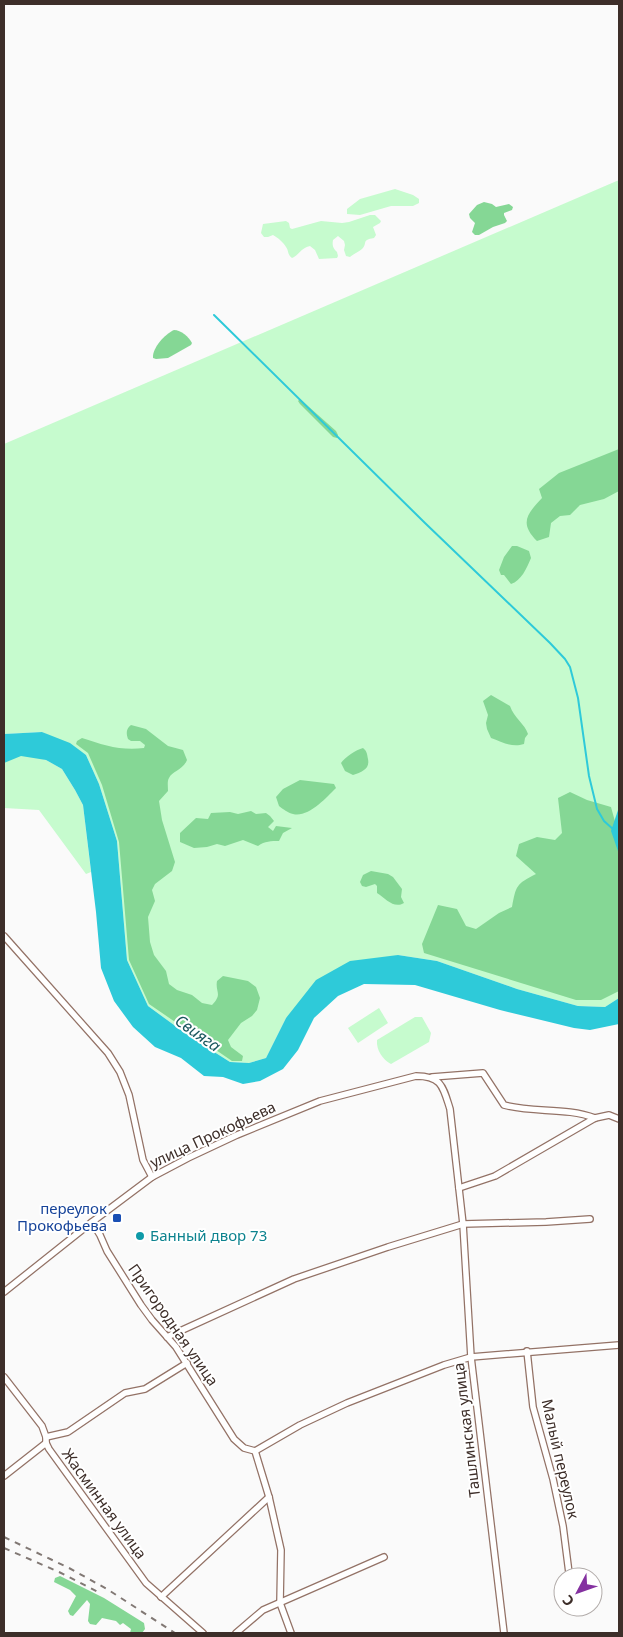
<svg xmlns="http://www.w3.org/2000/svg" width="623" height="1637" font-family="'Noto Sans',sans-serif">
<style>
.green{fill:#c6fbce}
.forest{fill:#85d795}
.water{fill:#2ecad9}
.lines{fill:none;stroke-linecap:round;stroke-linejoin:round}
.stream{stroke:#2ecad9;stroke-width:2}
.street-casing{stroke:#937266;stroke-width:8}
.street{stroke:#fff;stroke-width:5.5}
.rail{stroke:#817874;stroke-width:2;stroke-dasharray:6 6;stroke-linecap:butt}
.transit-dot{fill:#1a4fb4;stroke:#fff;stroke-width:2}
.culture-dot{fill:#0f9aa8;stroke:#fff;stroke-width:2}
.labels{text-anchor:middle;stroke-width:4;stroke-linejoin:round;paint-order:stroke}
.street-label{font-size:15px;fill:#3d2e29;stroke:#fff}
.transit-label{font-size:15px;fill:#164399;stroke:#fff;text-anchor:end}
.culture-label{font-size:15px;fill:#0d838f;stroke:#fff;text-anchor:start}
.water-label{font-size:16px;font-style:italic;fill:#1b575e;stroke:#fff}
</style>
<rect width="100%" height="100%" fill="#fafafa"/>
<g class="green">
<path d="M619 180V807L612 831 619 854V998L605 1007 578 1006 517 989 437 961 398 955 286 1018 266 1058 249 1063 230 1062 189 1036 148 1006 127 960 117 841 99 784 86 755 42 732 4 734V444Z"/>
<path d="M395 189 413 195 419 199V203L413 206H391L360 215 347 214V209L360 199Z"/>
<path d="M370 215H375L381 221 380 223 373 227 376 235 374 238C361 240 368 243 362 249 359 252 353 254 350 257L346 256 344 250 345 245 344 241 338 236 333 240C332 246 333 248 337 252L338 256 337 258 319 259 315 250 310 246C301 248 299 255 292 258 287 254 289 251 286 247 284 243 277 237 273 235L268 237H264L261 233 263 224 286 221 289 223 290 228 292 229 321 221 342 223 349 222Z"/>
<path d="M25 753 46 760 62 769 75 790 83 805 91 872 86 874 39 810 4 808V757Z"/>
<path d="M379 1008 388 1023 358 1043 348 1028Z"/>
<path d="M415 1017H422L431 1033 429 1042 391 1064C383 1060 376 1050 377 1040Z"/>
</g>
<g class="forest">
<path d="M484 202 492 204 496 207 509 204 513 207 512 210 504 213V215L507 221 505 223 493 227 479 235H475L472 232 475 223 470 218 469 214 477 205Z"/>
<path d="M174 330C181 330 189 337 192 343L191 345 168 358 156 359 153 358C152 348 165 334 174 330Z"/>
<path d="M300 399 336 431 338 435 337 438 333 437 300 404 298 401Z"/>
<path d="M619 449V491L604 499 580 505 570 515 560 516 551 523 549 537 537 541C519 523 527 514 542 498L539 489 559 473Z"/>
<path d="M512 546H517L529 551 531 558C527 568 521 581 511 584L504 575H501L499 570 504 557Z"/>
<path d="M491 695 510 706C514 718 525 724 528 734L525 738 524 744C512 748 502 742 491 738L487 729 486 723 488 715 483 701Z"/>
<path d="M131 725 146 729 168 746 183 750 187 760C183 770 172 771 169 778 167 781 168 787 168 791L159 801 162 820 175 862 172 871 155 884 152 890 155 901 148 917 150 942 154 955 166 971 169 984 177 990 192 995 202 1003 212 1005C223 994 215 992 217 981L223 976 248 981 256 987 260 998 257 1010 252 1016 241 1023 228 1040 231 1047 243 1056 242 1061H232L149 1004 129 960 119 842 102 785 88 753 76 744 77 741 82 738C103 745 121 751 144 748L145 745 140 741H131L128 739C126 733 126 729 131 725Z"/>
<path d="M363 748C367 751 367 754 368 759 370 769 362 772 353 775L345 771 341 763C345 757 356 750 363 748Z"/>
<path d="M300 780 334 784 336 788C326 798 308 818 293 814 288 813 283 809 279 806L276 797 283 789Z"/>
<path d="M570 792 587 800 611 807 619 836V991L601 1000H576L424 953 422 944 438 905 457 909 466 926 476 929 499 913 512 907C516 886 516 884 536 874L516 856 519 844 537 837 555 840 562 833 558 798Z"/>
<path d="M251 811 256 814 266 813 270 816 274 821 268 827 273 831 276 826 292 828 283 833 279 841C271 841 265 841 258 846L243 840 225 846 217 844 207 847 194 848 180 842V833L196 818 208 819 211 813 230 812 238 814Z"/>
<path d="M371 871 388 874 393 877 402 889 401 897 404 903C394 909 386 899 377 893V886L375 884 366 887 362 886 360 882 363 875Z"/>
<path d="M60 1576 104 1598 144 1623 145 1629 142 1633H130L131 1629 123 1623 120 1625 116 1621 102 1618 96 1625 90 1624 88 1621 90 1604 87 1600 73 1616 70 1615 68 1611 76 1596 70 1590 54 1582 55 1578Z"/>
</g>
<g class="water">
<path d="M42 732 70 743 86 755 99 784 117 841 127 960 148 1006 189 1036 230 1062 249 1063 266 1058 286 1018 316 980 350 961 398 955 437 961 517 989 578 1006 605 1007 619 998V1024L590 1030 574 1028 500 1010 415 985 364 984 338 996 314 1018 298 1050 283 1069 260 1081 243 1084 223 1077 204 1076 181 1058 155 1047 133 1027 114 1001 101 968 96 912 83 805 75 790 62 769 46 760 21 756 4 763V734Z"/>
<path d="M619 807V854L611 831Z"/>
</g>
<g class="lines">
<path class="stream" d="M214 315 425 523 550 643 565 659 570 667 578 698 589 776 597 809 604 821 614 830"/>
<defs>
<g id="street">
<path d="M4 936 108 1053 120 1072 129 1095 143 1160 152 1177"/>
<path d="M432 1077 483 1073 504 1105C533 1113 566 1107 595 1118"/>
<path d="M459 1188 495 1176 595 1118 609 1115 619 1119"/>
<path d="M92 1222 100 1235 107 1251 141 1305 152 1320 176 1347 234 1439 244 1448 255 1451 269 1497 281 1550 280 1603 291 1633"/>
<path d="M4 1292 92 1222 152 1177 188 1158 237 1135 320 1101 416 1076C442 1076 443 1087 450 1109L463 1224 471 1357 504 1633"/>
<path d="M167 1337 294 1279 388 1247 463 1224 546 1222 590 1219"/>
<path d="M527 1351 533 1407 553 1479 563 1526 569 1573"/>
<path d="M4 1377 42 1426 46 1437V1443L49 1449 146 1583 203 1633"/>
<path d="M46 1437 68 1432 125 1393 145 1389 187 1363"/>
<path d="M255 1451 300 1425 347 1403 444 1365 471 1357 619 1345"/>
<path d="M4 1476 46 1443"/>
<path d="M161 1597 269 1497"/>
<path d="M236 1633 263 1610 384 1557"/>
</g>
</defs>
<use href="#street" class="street-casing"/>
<use href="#street" class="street"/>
<g class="rail">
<path d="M4 1537 69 1568 107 1589 175 1633"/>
<path d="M4 1548 59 1572 98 1592"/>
</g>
</g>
<rect class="transit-dot" x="112" y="1213" width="10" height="10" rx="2.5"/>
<circle class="culture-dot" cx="140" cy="1236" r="5"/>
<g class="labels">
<g class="street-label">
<text transform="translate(213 1135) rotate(-25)" y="5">улица Прокофьева</text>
<text transform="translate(173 1325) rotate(55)" y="5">Пригородная улица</text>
<text transform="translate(467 1430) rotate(-97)" y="5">Ташлинская улица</text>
<text transform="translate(560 1459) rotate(77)" y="5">Малый переулок</text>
<text transform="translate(104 1504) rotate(54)" y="5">Жасминная улица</text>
</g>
<g class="transit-label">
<text x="107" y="1214">переулок<tspan x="107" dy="17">Прокофьева</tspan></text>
</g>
<g class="culture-label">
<text x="150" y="1241">Банный двор 73</text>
</g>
<g class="water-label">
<text transform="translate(198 1033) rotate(35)" y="6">Свияга</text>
</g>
</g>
<rect width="623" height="1637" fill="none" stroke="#3d2e29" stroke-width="10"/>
<g transform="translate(578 1592) rotate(229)"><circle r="24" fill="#ffffff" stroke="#b1aba9"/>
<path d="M0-4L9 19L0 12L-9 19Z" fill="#8431a0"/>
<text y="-8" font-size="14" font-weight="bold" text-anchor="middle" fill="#3d2e29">С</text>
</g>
</svg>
